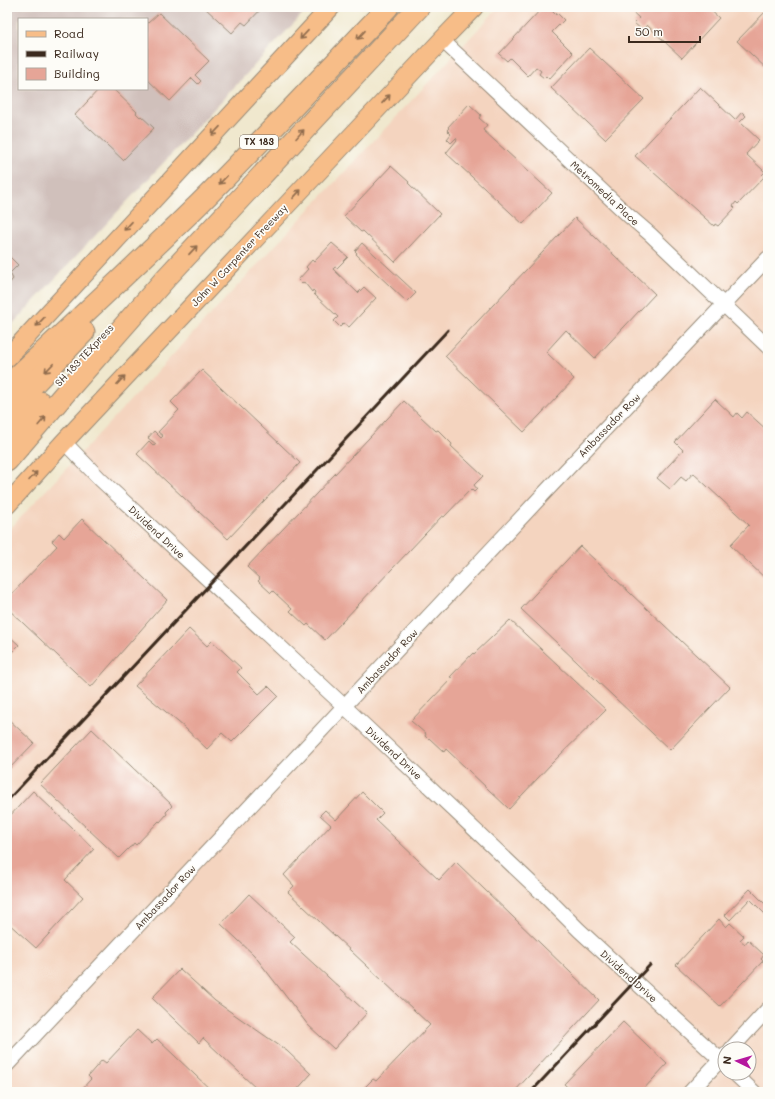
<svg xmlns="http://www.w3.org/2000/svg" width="775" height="1099" font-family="Mali,sans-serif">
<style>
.built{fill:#f4d4bf;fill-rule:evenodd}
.industrial{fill:#d0c0bb;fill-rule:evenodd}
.building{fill:#e6a597}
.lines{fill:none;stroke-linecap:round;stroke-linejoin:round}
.minor-casing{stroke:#968976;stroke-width:16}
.major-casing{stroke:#968976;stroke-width:20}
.highway-casing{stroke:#968976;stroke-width:23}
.minor{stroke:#fff;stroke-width:14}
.major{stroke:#f7bd88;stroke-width:18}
.highway{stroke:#f7bd88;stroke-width:21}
.rail{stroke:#3b2a1e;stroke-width:3}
.oneway{stroke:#906c4e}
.labels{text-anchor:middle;stroke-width:3.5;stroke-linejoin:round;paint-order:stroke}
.shield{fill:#fdfcf7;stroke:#75695f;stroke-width:1}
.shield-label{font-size:9px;font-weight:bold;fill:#3b2a1e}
.street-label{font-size:10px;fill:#3b2a1e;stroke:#fdfcf7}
</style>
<rect width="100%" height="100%" fill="#fdfcf7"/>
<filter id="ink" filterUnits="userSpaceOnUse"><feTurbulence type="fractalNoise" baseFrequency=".025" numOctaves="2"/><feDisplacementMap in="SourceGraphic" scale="8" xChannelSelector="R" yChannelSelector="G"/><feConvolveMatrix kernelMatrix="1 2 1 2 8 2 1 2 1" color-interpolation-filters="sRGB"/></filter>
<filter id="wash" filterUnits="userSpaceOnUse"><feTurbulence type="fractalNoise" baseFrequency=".012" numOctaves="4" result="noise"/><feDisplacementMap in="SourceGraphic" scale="16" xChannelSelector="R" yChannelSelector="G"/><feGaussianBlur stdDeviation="0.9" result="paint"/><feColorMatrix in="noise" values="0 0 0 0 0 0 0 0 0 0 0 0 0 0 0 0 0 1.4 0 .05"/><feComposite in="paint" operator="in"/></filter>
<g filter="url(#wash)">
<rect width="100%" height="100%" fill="#f0e8ce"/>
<path class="built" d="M499 7H768V1092H7V532ZM725 1049H749V1073H725Z"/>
<path class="industrial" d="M7 7H309L7 330ZM19 19H147V89H19Z"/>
<g id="blocks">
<g class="building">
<path d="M204 7H263L246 25 242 22 232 33Z"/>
<path d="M543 7H551L554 10 552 11 556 15 557 13 564 20 552 32 573 53 549 79 546 76 544 78 539 74 541 71 536 67 528 76 510 58 507 61 499 54Z"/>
<path d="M627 7H707L719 18 682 58 647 25 642 30 634 23 639 18Z"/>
<path d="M768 9V70L737 41Z"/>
<path d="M159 13 209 61 195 75 201 81 198 84 192 78 170 101 147 79V22L148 23Z"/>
<path d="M589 48 644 99 605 139 551 88Z"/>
<path d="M700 87 735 120 742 112 746 116 740 122 759 140 746 154 765 172 762 175 764 177 738 204 736 202 733 206 735 208 718 226 715 224 714 226 635 156Z"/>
<path d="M99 89H113L137 112 136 113 140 117 141 116 154 128 123 160 75 115Z"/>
<path d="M469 104 481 115 479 118 487 125 483 130 552 193 523 224 446 153 457 140 456 138 451 143 447 139 451 134 447 130 449 128 448 127Z"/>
<path d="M391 166 409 182 408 183 440 214 395 262 363 231 361 232 344 216Z"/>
<path d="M575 218 655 294 595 358 566 330 546 352 574 379 524 432 445 356Z"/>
<path d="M332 243 348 257 337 268 335 267 333 269 358 293 364 287 376 298 349 327 344 323 340 327 334 321 338 317 314 294 315 292 313 290 312 292 304 282 302 284 298 280 308 269 306 267 312 260 314 262Z"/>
<path d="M362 243 416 293 407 302 356 254 357 253 355 251Z"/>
<path d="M7 254 18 265 10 273 13 279 7 286Z"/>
<path d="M202 370 300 463 228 539 137 454 149 441 154 446 156 444 148 438 154 431 161 438 163 436 158 432 179 410 171 402Z"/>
<path d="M715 399 734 417 737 413 742 418 747 412 768 431V581L730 545 749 525 693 473 686 481 681 477 670 489 657 478 683 450 675 442Z"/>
<path d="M404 401 436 431 438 430 452 444 451 446 483 476 474 485 477 489 474 492 471 489 444 517 442 516 325 640 308 624 306 626 290 611 292 609 273 591 271 593 258 581 260 579 247 567Z"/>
<path d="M82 519 167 600 91 687 7 608V599L57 546 52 541 59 533 64 538Z"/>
<path d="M580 546 730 687 670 750 521 609Z"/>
<path d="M510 620 606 710 551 764 509 809 446 749 444 752 429 738 428 739 425 736 426 734 411 721 452 678 450 677 473 653 474 654Z"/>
<path d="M189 629 207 646 212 641 241 668 237 672 259 694 268 686 278 696 232 742 222 733 207 749 184 727 135 686Z"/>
<path d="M7 634 19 645 7 657Z"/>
<path d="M7 718 34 743 7 771Z"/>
<path d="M92 729 171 804V805L172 806 166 812 167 814 160 822 159 821 136 845 134 843 131 847H130L119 858 40 784Z"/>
<path d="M33 791 94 849 65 880 83 897 36 948 7 922V819Z"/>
<path d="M362 792 383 813 376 820 439 880 456 862 599 1000 514 1092H360L373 1079 376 1081 430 1025 288 892 294 886 284 875 331 825 320 815 325 810 336 820Z"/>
<path d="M750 889 768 907V917L750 899 730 920 725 915Z"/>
<path d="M249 894 295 937 290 942 367 1013 334 1049 308 1025 254 955 221 924Z"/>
<path d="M719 919 726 927 730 923 744 936 740 940 745 944 748 940 764 955 761 959 763 961 720 1006 676 965Z"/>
<path d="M180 969 215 1001 287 1051 311 1074 295 1092H260L203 1038 199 1043 152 998Z"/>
<path d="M623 1022 667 1064 641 1092H573L564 1084Z"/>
<path d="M137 1030 152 1044 157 1039 213 1092H79L91 1079 88 1076 102 1060 106 1063Z"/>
</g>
</g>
</g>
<g filter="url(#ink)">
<use href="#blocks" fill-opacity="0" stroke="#968976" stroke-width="1"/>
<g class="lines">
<defs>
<g id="minor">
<path d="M442 40 629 216 651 235 768 347"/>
<path d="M64 442 101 480 344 706 546 897 579 930 725 1064"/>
<path d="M731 1049 768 1009"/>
<path d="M7 1065 551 486 768 258"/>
<path d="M734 1073 754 1092"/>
<path d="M690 1092 725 1055"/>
</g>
<g id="major">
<path d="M7 358 331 7"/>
<path d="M7 505 64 442 442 40 474 7"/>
</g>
<g id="highway">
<path d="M7 386C72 325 138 264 202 201 265 138 326 72 388 7"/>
<path d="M7 412 84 332"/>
<path d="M7 438 40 402"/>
<path d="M7 461 73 384 166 278 419 7"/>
</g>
</defs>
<use href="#minor" class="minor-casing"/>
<use href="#major" class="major-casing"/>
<use href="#highway" class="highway-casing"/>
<use href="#minor" class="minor"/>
<use href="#major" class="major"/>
<use href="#highway" class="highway"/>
<g class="rail">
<path d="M7 801 448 330"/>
<path d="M531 1092 650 965"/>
</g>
</g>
<defs><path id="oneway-shaft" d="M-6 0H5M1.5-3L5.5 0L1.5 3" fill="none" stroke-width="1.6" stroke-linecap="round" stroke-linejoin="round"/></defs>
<g class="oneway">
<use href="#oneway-shaft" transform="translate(304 35) rotate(133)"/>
<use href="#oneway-shaft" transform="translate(361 35) rotate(133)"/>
<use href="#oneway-shaft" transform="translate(386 99) rotate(-47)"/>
<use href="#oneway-shaft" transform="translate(216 131) rotate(133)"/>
<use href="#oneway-shaft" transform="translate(300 134) rotate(-48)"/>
<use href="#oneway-shaft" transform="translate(223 180) rotate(134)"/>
<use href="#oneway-shaft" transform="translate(297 194) rotate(-47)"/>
<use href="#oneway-shaft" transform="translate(128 226) rotate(133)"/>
<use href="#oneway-shaft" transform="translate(193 250) rotate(-47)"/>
<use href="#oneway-shaft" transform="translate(40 322) rotate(133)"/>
<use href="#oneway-shaft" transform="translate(49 368) rotate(134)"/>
<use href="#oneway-shaft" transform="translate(121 380) rotate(-47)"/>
<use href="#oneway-shaft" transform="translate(42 421) rotate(-50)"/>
<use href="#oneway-shaft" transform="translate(33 476) rotate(-48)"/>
</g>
</g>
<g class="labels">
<rect class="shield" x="240" y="135" width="38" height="14" rx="3"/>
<g class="shield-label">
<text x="259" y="145">TX 183</text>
</g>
<g class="street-label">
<text transform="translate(605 193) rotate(43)" y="4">Metromedia Place</text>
<text transform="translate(239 255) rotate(-47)" y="4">John W Carpenter Freeway</text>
<text transform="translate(84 355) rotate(-47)" y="4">SH 183 TEXpress</text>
<text transform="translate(609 425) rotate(-46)" y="4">Ambassador Row</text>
<text transform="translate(157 532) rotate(43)" y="4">Dividend Drive</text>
<text transform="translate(387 661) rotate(-47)" y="4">Ambassador Row</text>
<text transform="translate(394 753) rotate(43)" y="4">Dividend Drive</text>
<text transform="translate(165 897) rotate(-47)" y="4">Ambassador Row</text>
<text transform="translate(629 976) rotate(42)" y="4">Dividend Drive</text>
</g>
</g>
<rect width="775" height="1099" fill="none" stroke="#fdfcf7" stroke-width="24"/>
<rect x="18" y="18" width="130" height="72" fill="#fdfcf7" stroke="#afa8a0"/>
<rect x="26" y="31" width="20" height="6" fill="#f7bd88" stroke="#afa8a0"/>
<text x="54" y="38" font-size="12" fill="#3b2a1e">Road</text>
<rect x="26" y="51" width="20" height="6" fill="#3b2a1e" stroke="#afa8a0"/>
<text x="54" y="58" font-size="12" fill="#3b2a1e">Railway</text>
<rect x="26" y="68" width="20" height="12" fill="#e6a597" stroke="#afa8a0"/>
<text x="54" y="78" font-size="12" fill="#3b2a1e">Building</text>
<g transform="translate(737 1061) rotate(275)"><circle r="19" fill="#fdfcf7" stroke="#afa8a0"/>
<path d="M0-3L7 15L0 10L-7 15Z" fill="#b5179e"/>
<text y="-6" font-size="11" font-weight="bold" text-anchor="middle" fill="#3b2a1e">N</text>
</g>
<path d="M629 36v6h71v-6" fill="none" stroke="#3b2a1e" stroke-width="2"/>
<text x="635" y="36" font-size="12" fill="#3b2a1e" stroke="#fdfcf7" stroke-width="3" paint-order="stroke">50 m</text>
</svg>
